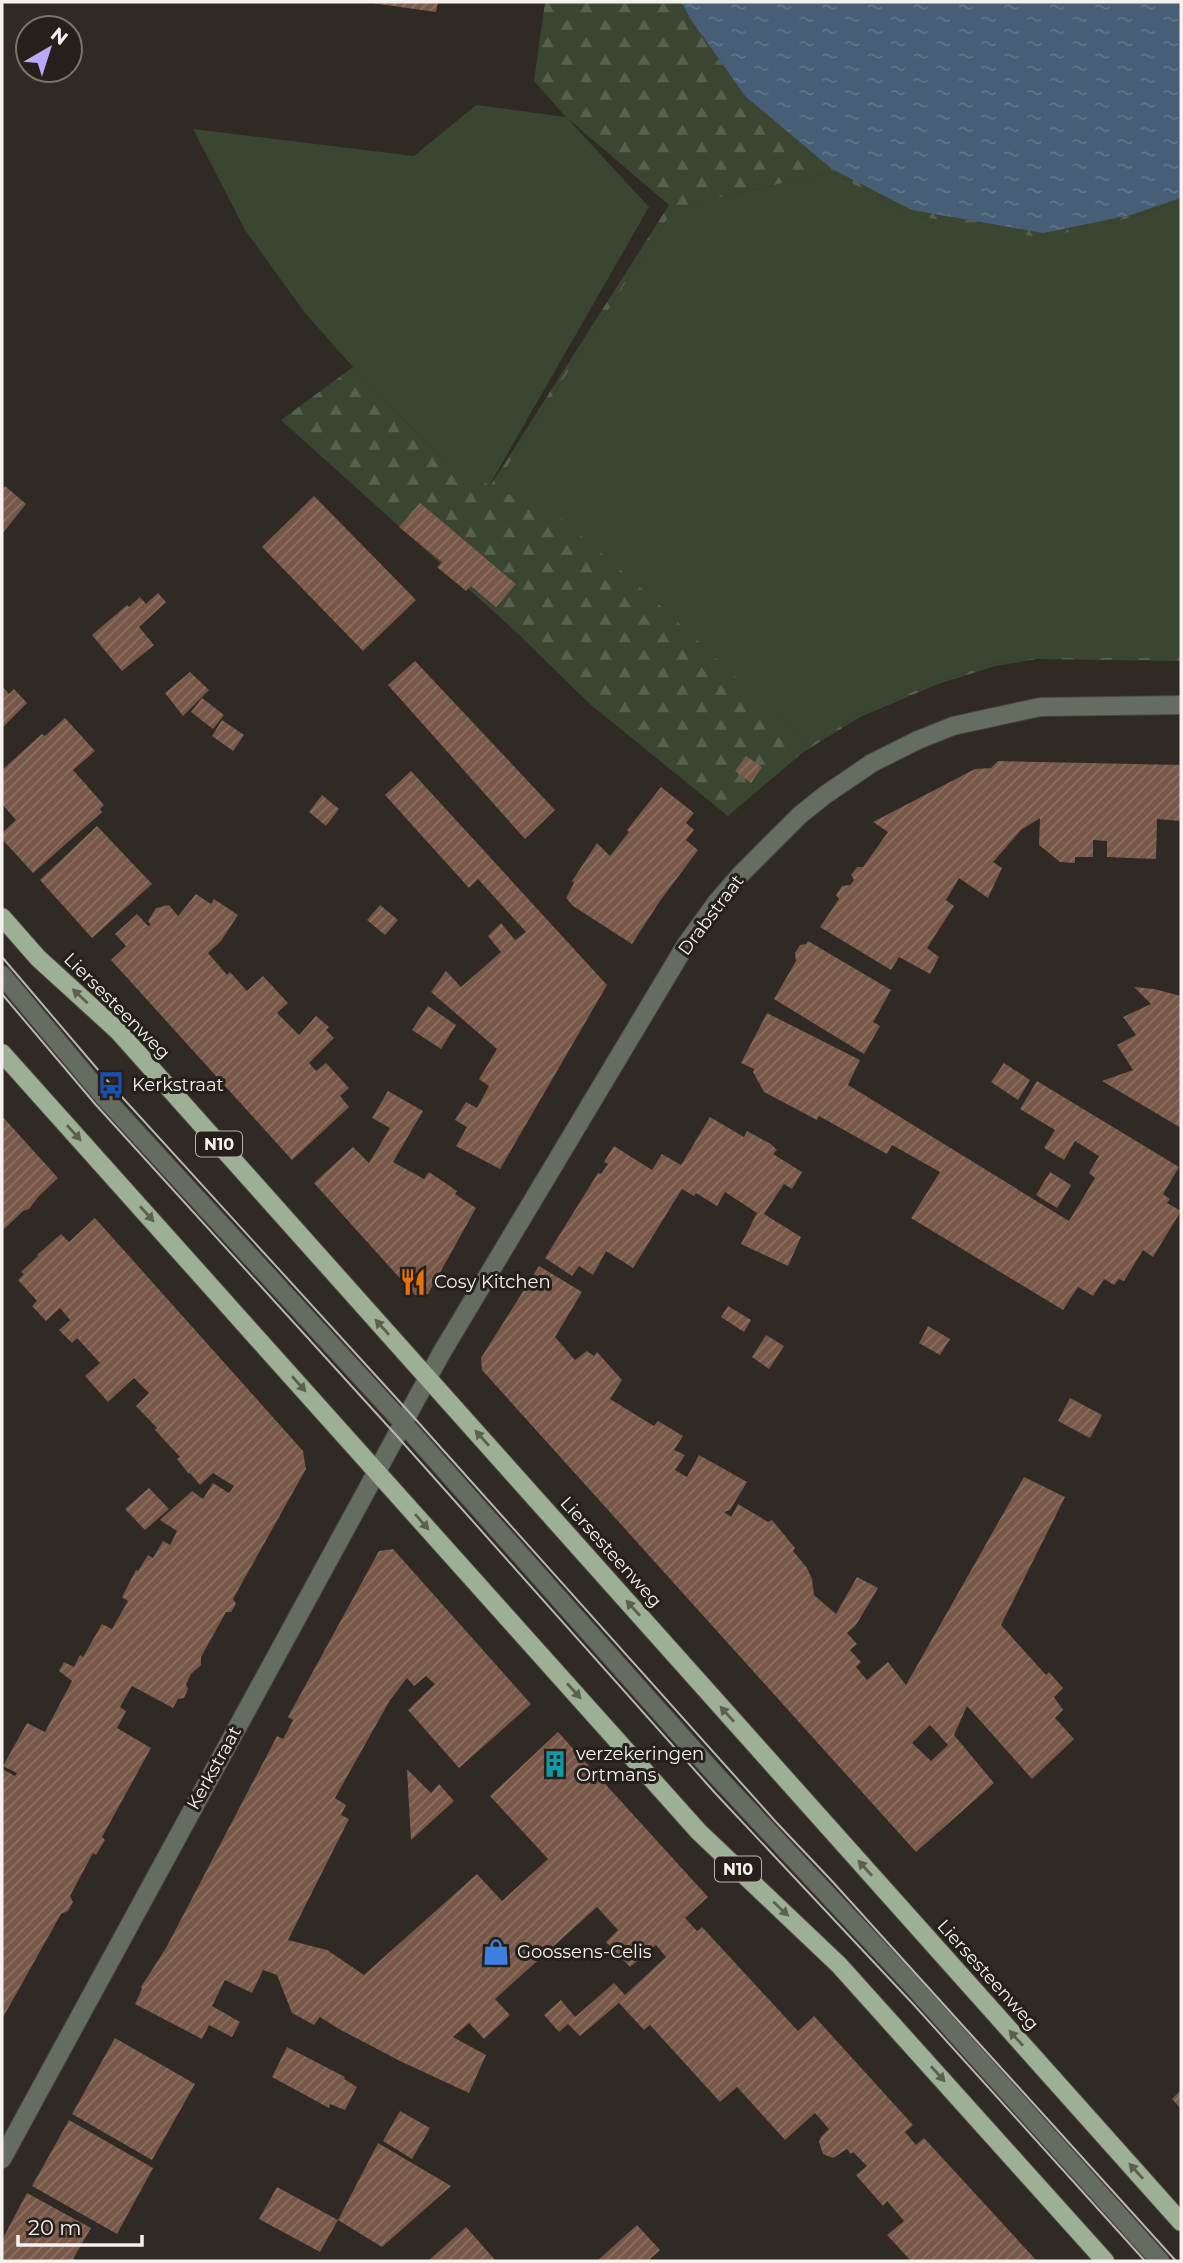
<svg xmlns="http://www.w3.org/2000/svg" width="1183" height="2263" font-family="Montserrat,sans-serif">
<style>
.green{fill:#3a4631}
.forest{fill:url(#forest-firs)}
.water{fill:url(#water-ripples)}
.building{fill:url(#building-hatch);fill-rule:evenodd}
.lines{fill:none;stroke-linecap:round;stroke-linejoin:round}
.lane-casing{stroke:#4b463f;stroke-width:20}
.street-casing{stroke:#4b463f;stroke-width:20}
.primary-casing{stroke:#4b463f;stroke-width:20}
.lane{stroke:#646d60;stroke-width:18}
.street{stroke:#646d60;stroke-width:18}
.primary{stroke:#9daf95;stroke-width:18}
.tram{stroke:#b9b6b0;stroke-width:2}
.oneway{fill:#5b6051}
.labels{text-anchor:middle;stroke-width:6;stroke-linejoin:round;paint-order:stroke}
.shield{fill:#25201a;stroke:#b7b3ae;stroke-width:2}
.shield-label{font-size:16px;font-weight:bold;fill:#f5f2ed}
.street-label{font-size:18px;fill:#f5f2ed;stroke:#25201a}
.poi-label{font-size:18px;fill:#f5f2ed;stroke:#25201a;text-anchor:start}
</style>
<defs>
<pattern id="forest-firs" width="22" height="20" patternUnits="userSpaceOnUse" patternTransform="scale(1.75)"><rect width="22" height="20" fill="#3a4631"/><path d="M5 1l3.5 6h-7zM16 11l3.5 6h-7z" fill="#57614f"/></pattern>
<pattern id="water-ripples" width="26" height="14" patternUnits="userSpaceOnUse" patternTransform="scale(1.75)"><rect width="26" height="14" fill="#465e76"/><path d="M2 4q2-2 4 0t4 0M15 11q2-2 4 0t4 0" fill="none" stroke="#61768a"/></pattern>
<pattern id="building-hatch" width="6" height="6" patternUnits="userSpaceOnUse" patternTransform="scale(1.75)"><rect width="6" height="6" fill="#775748"/><path d="M-1 1l2-2M0 6l6-6M5 7l2-2" fill="none" stroke="#8b7063"/></pattern>
</defs>
<rect width="100%" height="100%" fill="#2f2a23"/>
<g class="green">
<path d="M476 105 566 117 649 207 489 486 436 453 353 367 305 313 245 230 193 129 414 156Z"/>
<path d="M831 172 912 215 1043 237 1133 217 1181 201V658H1037L994 664 936 682 859 715 809 746 649 596 493 488 674 208Z"/>
</g>
<path class="forest" d="M545 2H681L691 20 745 96 1131 215 1181 198V201L1133 217 1043 238 912 215 831 172 674 208 493 488 556 514 649 595 809 746 859 715 936 682 994 664 1037 658H1181V661L1037 659 995 666 938 684 860 717 802 753 728 816 591 705 513 629 281 420 353 367 436 453 490 486 669 205 566 117 534 81Z"/>
<path class="water" d="M681 2H1181V198L1131 215 1043 233 912 210 832 169 745 96 691 20Z"/>
<g class="building">
<path d="M372 2H438L436 12 372 3Z"/>
<path d="M5 486 26 504 2 534V489Z"/>
<path d="M314 496 416 600 363 651 262 547Z"/>
<path d="M420 503 516 584 496 607 471 586 466 591 437 567 442 562 399 527Z"/>
<path d="M158 593 166 602 139 627 154 645 122 671 92 635 127 605 129 607 140 597 146 604Z"/>
<path d="M415 661 555 810 525 839 388 685Z"/>
<path d="M190 672 209 690 183 716 165 693Z"/>
<path d="M2 686 9 694 14 689 27 703 2 728Z"/>
<path d="M202 698 224 715 213 729 191 712Z"/>
<path d="M65 718 95 751 73 770 104 805 100 809 102 812 33 873 2 839V833L16 820 2 804V770L42 734 45 736Z"/>
<path d="M222 720 244 735 233 751 212 736Z"/>
<path d="M746 756 762 767 751 783 735 771Z"/>
<path d="M998 761 1181 765V821L1157 819 1156 859 1107 857V841L1093 840V857H1075V863L1060 862 1039 845 1040 818 1021 830 993 862 1002 868 988 898 959 878 946 900 954 906 927 948 939 957 930 974 899 957 891 970 820 927 839 899 836 895 842 886 850 885 854 880 851 875 857 867H863L888 832 873 822 975 769 991 768Z"/>
<path d="M411 771 607 985 500 1169 456 1146 467 1127 455 1120 466 1102 477 1108 489 1086 479 1079 497 1049 431 992 446 971 461 987 501 952 488 936 501 923 515 940 526 932 478 879 469 888 385 795Z"/>
<path d="M661 787 694 813 686 823 694 830 686 840 698 850 660 901 632 944 573 906 566 898 574 883 572 881 597 843 610 856 629 832 627 830Z"/>
<path d="M322 795 339 809 326 826 309 812Z"/>
<path d="M97 826 152 884 92 938 40 880Z"/>
<path d="M196 894 211 904 214 899 238 915 221 941 208 953 227 975 230 972 247 991 263 976 288 1003 277 1013 299 1035 316 1016 329 1027 326 1030 334 1038 309 1063 316 1071 326 1063 349 1088 340 1096 349 1107 292 1160 111 960 126 946 115 934 137 914 148 926 151 925 148 921 156 908 169 905 178 916Z"/>
<path d="M380 905 398 920 385 935 367 920Z"/>
<path d="M808 941 891 990 873 1022 880 1026 864 1054 774 999 796 961 795 953 800 945 806 944Z"/>
<path d="M1134 987 1154 989 1181 996V1128L1102 1081 1133 1070 1117 1045 1136 1035 1123 1017 1151 1004Z"/>
<path d="M428 1006 456 1025 441 1049 412 1030Z"/>
<path d="M767 1013 860 1060 848 1085 1069 1221 1095 1178 1089 1173 1099 1156 1075 1141 1064 1160 1044 1148 1055 1130 1020 1109 1037 1081 1179 1167 1163 1194 1170 1199 1167 1203 1181 1211 1153 1257 1143 1250 1124 1281 1119 1279 1114 1285 1104 1279 1093 1296 1078 1287 1063 1310 911 1218 940 1172 892 1145 887 1154 819 1116 817 1120 764 1092 753 1072 754 1069 741 1063Z"/>
<path d="M1004 1063 1030 1080 1018 1100 991 1082Z"/>
<path d="M388 1091 423 1111 393 1162 424 1179 429 1172 457 1191 455 1194 476 1208 428 1294 415 1295 314 1183 353 1147 369 1163 390 1128 372 1118Z"/>
<path d="M2 1116 58 1178 38 1197 29 1209 23 1211 2 1231Z"/>
<path d="M710 1117 744 1137 747 1131 771 1144 777 1150 773 1154 802 1172 792 1189 784 1184 764 1214 801 1237 788 1266 741 1244 757 1213 725 1192 717 1206 696 1193 694 1196 682 1189 633 1268 606 1251 593 1275 579 1266 572 1276 545 1258 598 1173 601 1174 608 1164 604 1162 614 1146 652 1170 662 1154 681 1165Z"/>
<path d="M1050 1172 1071 1185 1057 1208 1036 1195Z"/>
<path d="M95 1218 303 1451 306 1469 233 1599 236 1604 231 1612H226L201 1657V1665L191 1674 186 1684 188 1689 184 1698 178 1699 173 1708 132 1686 120 1707 126 1711 117 1728 151 1748 102 1837 105 1840 96 1855 93 1853 70 1896 73 1902 68 1911 61 1914 2 2019V1774L4 1770 15 1776 17 1773 3 1766 27 1723 45 1732 72 1681 59 1671 64 1662 74 1667 80 1655 83 1657 102 1624 112 1629 128 1601 122 1597 136 1570 138 1571 148 1555 153 1558 163 1541 170 1545 177 1531 160 1520 192 1491 203 1499 213 1483 229 1493 234 1486 213 1473 200 1485 190 1473 189 1474 177 1459 180 1457 155 1430 157 1428 136 1406 149 1393 134 1378 108 1402 85 1376 100 1363 77 1338 72 1343 59 1330 70 1320 60 1308 46 1321 32 1306 37 1301 18 1280 24 1274 21 1272 38 1256 37 1255 61 1234 69 1242Z"/>
<path d="M539 1266 582 1292 555 1337 575 1360 587 1351 594 1356 597 1352 622 1380 610 1399 654 1426 658 1421 683 1436 674 1450 685 1455 675 1470 687 1477 699 1455 747 1482 730 1510 724 1512 731 1517 738 1504 768 1522 772 1520 795 1548 793 1551 807 1568 812 1579 814 1595 836 1614 857 1577 878 1588 856 1625 847 1633 857 1644 850 1650 861 1662 856 1667 867 1680 888 1662 906 1685 1024 1477 1065 1497 1001 1625 1046 1675 1049 1672 1063 1688 1054 1697 1063 1710 1055 1718 1074 1739 1032 1779 967 1706 954 1735 994 1783 916 1852 482 1370 481 1358ZM930 1725 948 1745 931 1761 912 1743Z"/>
<path d="M728 1306 751 1320 744 1332 721 1317Z"/>
<path d="M928 1326 950 1339 940 1355 919 1343Z"/>
<path d="M766 1335 784 1346 769 1369 752 1357Z"/>
<path d="M1070 1398 1102 1415 1090 1438 1058 1421Z"/>
<path d="M149 1488 169 1509 145 1530 125 1509Z"/>
<path d="M393 1549 531 1704 459 1768 408 1710 435 1684 426 1676 414 1686 407 1678 390 1700 335 1798 346 1805 341 1815 349 1819 288 1940 327 1950 364 1975 477 1874 502 1901 548 1859 490 1796 558 1732 708 1897 685 1918 697 1931 702 1927 798 2031 814 2016 913 2125 905 2132 916 2145 924 2138 1037 2261H911L887 2235 904 2221 887 2201 883 2206 856 2175 867 2166 853 2152 851 2154 847 2149 833 2158 823 2154 819 2142 821 2137 829 2129 815 2113 785 2140 737 2087 720 2102 650 2025 644 2030 619 2003 580 2036 568 2024 559 2032 544 2015 561 2000 575 2017 614 1983 625 1995 666 1957 656 1945 630 1967 606 1942 618 1930 597 1907 495 1999 510 2015 484 2039 469 2023 453 2037 486 2055 469 2093 400 2061 339 2029 320 2017 314 2025 292 2013 277 1975 263 1970 252 1993 225 1980 212 2006 240 2022 232 2037 209 2025 202 2039 135 2004 142 1989 141 1987 166 1948 277 1736 283 1739 288 1730 293 1720 288 1717 379 1551Z"/>
<path d="M407 1769 431 1793 439 1784 454 1801 411 1840Z"/>
<path d="M115 2038 195 2084 152 2160 72 2114Z"/>
<path d="M287 2047 345 2077 344 2079 357 2087 345 2110 330 2104 329 2108 272 2077Z"/>
<path d="M1181 2090V2109L1172 2099Z"/>
<path d="M400 2111 430 2128 412 2159 383 2141Z"/>
<path d="M69 2120 153 2168 117 2234 32 2186Z"/>
<path d="M378 2143 451 2186 382 2247 338 2220Z"/>
<path d="M277 2187 338 2220 320 2252 259 2219Z"/>
<path d="M27 2193 91 2228 73 2259 78 2261H2V2240Z"/>
<path d="M637 2225 660 2250 648 2261H597Z"/>
<path d="M466 2227 496 2261H428Z"/>
</g>
<g class="lines">
<defs>
<path id="lane" d="M2 975 104 1097 403 1423 715 1774 912 1985 1160 2261"/>
<path id="street" d="M2 2159 442 1352 687 943 716 903 741 874 800 815 825 795 872 763 918 740 953 726 1040 707 1181 705"/>
<g id="primary">
<path d="M2 917 38 958 118 1031 1181 2222"/>
<path d="M2 1053 699 1832 839 1965 1105 2261"/>
</g>
</defs>
<use href="#lane" class="lane-casing"/>
<use href="#street" class="street-casing"/>
<use href="#primary" class="primary-casing"/>
<use href="#lane" class="lane"/>
<use href="#street" class="street"/>
<use href="#primary" class="primary"/>
<g class="tram">
<path d="M2 957 111 1085 409 1412 776 1822 831 1880 1176 2261"/>
<path d="M2 994 96 1105 396 1435 716 1794 914 2005 1145 2261"/>
</g>
</g>
<defs><path id="oneway-solid" d="M-6-.8H1V-3.2L6.5 0L1 3.2V.8H-6Z" transform="scale(1.75)"/></defs>
<g class="oneway">
<use href="#oneway-solid" transform="translate(80 996) rotate(-137)"/>
<use href="#oneway-solid" transform="translate(74 1133) rotate(48)"/>
<use href="#oneway-solid" transform="translate(147 1214) rotate(48)"/>
<use href="#oneway-solid" transform="translate(382 1327) rotate(-132)"/>
<use href="#oneway-solid" transform="translate(299 1384) rotate(48)"/>
<use href="#oneway-solid" transform="translate(482 1438) rotate(-132)"/>
<use href="#oneway-solid" transform="translate(422 1522) rotate(49)"/>
<use href="#oneway-solid" transform="translate(633 1608) rotate(-132)"/>
<use href="#oneway-solid" transform="translate(574 1691) rotate(48)"/>
<use href="#oneway-solid" transform="translate(727 1714) rotate(-132)"/>
<use href="#oneway-solid" transform="translate(865 1868) rotate(-132)"/>
<use href="#oneway-solid" transform="translate(781 1909) rotate(43)"/>
<use href="#oneway-solid" transform="translate(1016 2038) rotate(-132)"/>
<use href="#oneway-solid" transform="translate(938 2074) rotate(48)"/>
<use href="#oneway-solid" transform="translate(1136 2171) rotate(-132)"/>
</g>
<defs>
<symbol id="bus-bare" viewBox="-9 -9 18 18"><path d="M-5-6H5V4H4V6H2V4H-2V6H-4V4H-5ZM-3.5-4V0h7V-4ZM-3.5 1.2v1.5H-2V1.2ZM2 1.2v1.5H3.5V1.2Z" fill="#1a4fb4" stroke="#25201a" stroke-width="2.5" paint-order="stroke"/></symbol>
<symbol id="restaurant-bare" viewBox="-9 -9 18 18"><path d="M-5-6h1v4h1v-4h1v4h1v-4h1v5L-1.5 .5V6h-2V.5L-5-1ZM5-6V6H3V1.5H1.5Q1.5-4 5-6Z" fill="#e8710a" stroke="#25201a" stroke-width="2.5" paint-order="stroke"/></symbol>
<symbol id="building-bare" viewBox="-9 -9 18 18"><path d="M-4-6H4V6H1V3H-1V6H-4ZM-2.5-4.3h1.7v1.8h-1.7ZM.8-4.3h1.7v1.8H.8ZM-2.5-1h1.7V.8h-1.7ZM.8-1h1.7V.8H.8Z" fill="#0f9aa8" stroke="#25201a" stroke-width="2.5" paint-order="stroke"/></symbol>
<symbol id="shop-bare" viewBox="-9 -9 18 18"><path d="M-5-2.5h2.3a2.7 3.5 0 0 1 5.4 0H5L5.5 6h-11ZM-1.5-2.5h3a1.5 2.3 0 0 0-3 0Z" fill="#3f7fe0" stroke="#25201a" stroke-width="2.5" paint-order="stroke"/></symbol>
</defs>
<g fill-rule="evenodd">
<use href="#bus-bare" x="92" y="1066" width="38" height="38"/>
<use href="#restaurant-bare" x="394" y="1263" width="38" height="38"/>
<use href="#building-bare" x="536" y="1745" width="38" height="38"/>
<use href="#shop-bare" x="477" y="1933" width="38" height="38"/>
</g>
<g class="labels">
<g class="shield">
<rect x="196" y="1131.5" width="46" height="25" rx="5"/>
<rect x="715" y="1856.5" width="46" height="25" rx="5"/>
</g>
<g class="shield-label">
<text x="219" y="1150">N10</text>
<text x="738" y="1875">N10</text>
</g>
<g class="street-label">
<text transform="translate(711 915) rotate(-53)" y="6">Drabstraat</text>
<text transform="translate(117 1006) rotate(45)" y="6">Liersesteenweg</text>
<text transform="translate(611 1552) rotate(48)" y="6">Liersesteenweg</text>
<text transform="translate(214 1768) rotate(-61)" y="6">Kerkstraat</text>
<text transform="translate(988 1975) rotate(48)" y="6">Liersesteenweg</text>
</g>
<g class="poi-label">
<text x="132" y="1091">Kerkstraat</text>
<text x="434" y="1288">Cosy Kitchen</text>
<text x="576" y="1760">verzekeringen<tspan x="576" dy="21">Ortmans</tspan></text>
<text x="517" y="1958">Goossens-Celis</text>
</g>
</g>
<rect width="1183" height="2263" fill="none" stroke="#f5f2ed" stroke-width="7"/>
<g transform="translate(49 49) rotate(39)"><circle r="33" fill="#25201a" stroke="#78746e" stroke-width="2"/>
<path d="M0-5L12 26L0 18L-12 26Z" fill="#b7abf8"/>
<text y="-10" font-size="19" font-weight="bold" text-anchor="middle" fill="#f5f2ed">N</text>
</g>
<path d="M18 2235v10h124v-10" fill="none" stroke="#f5f2ed" stroke-width="3.5"/>
<text x="28" y="2235" font-size="21" fill="#f5f2ed" stroke="#25201a" stroke-width="5" paint-order="stroke">20 m</text>
</svg>
